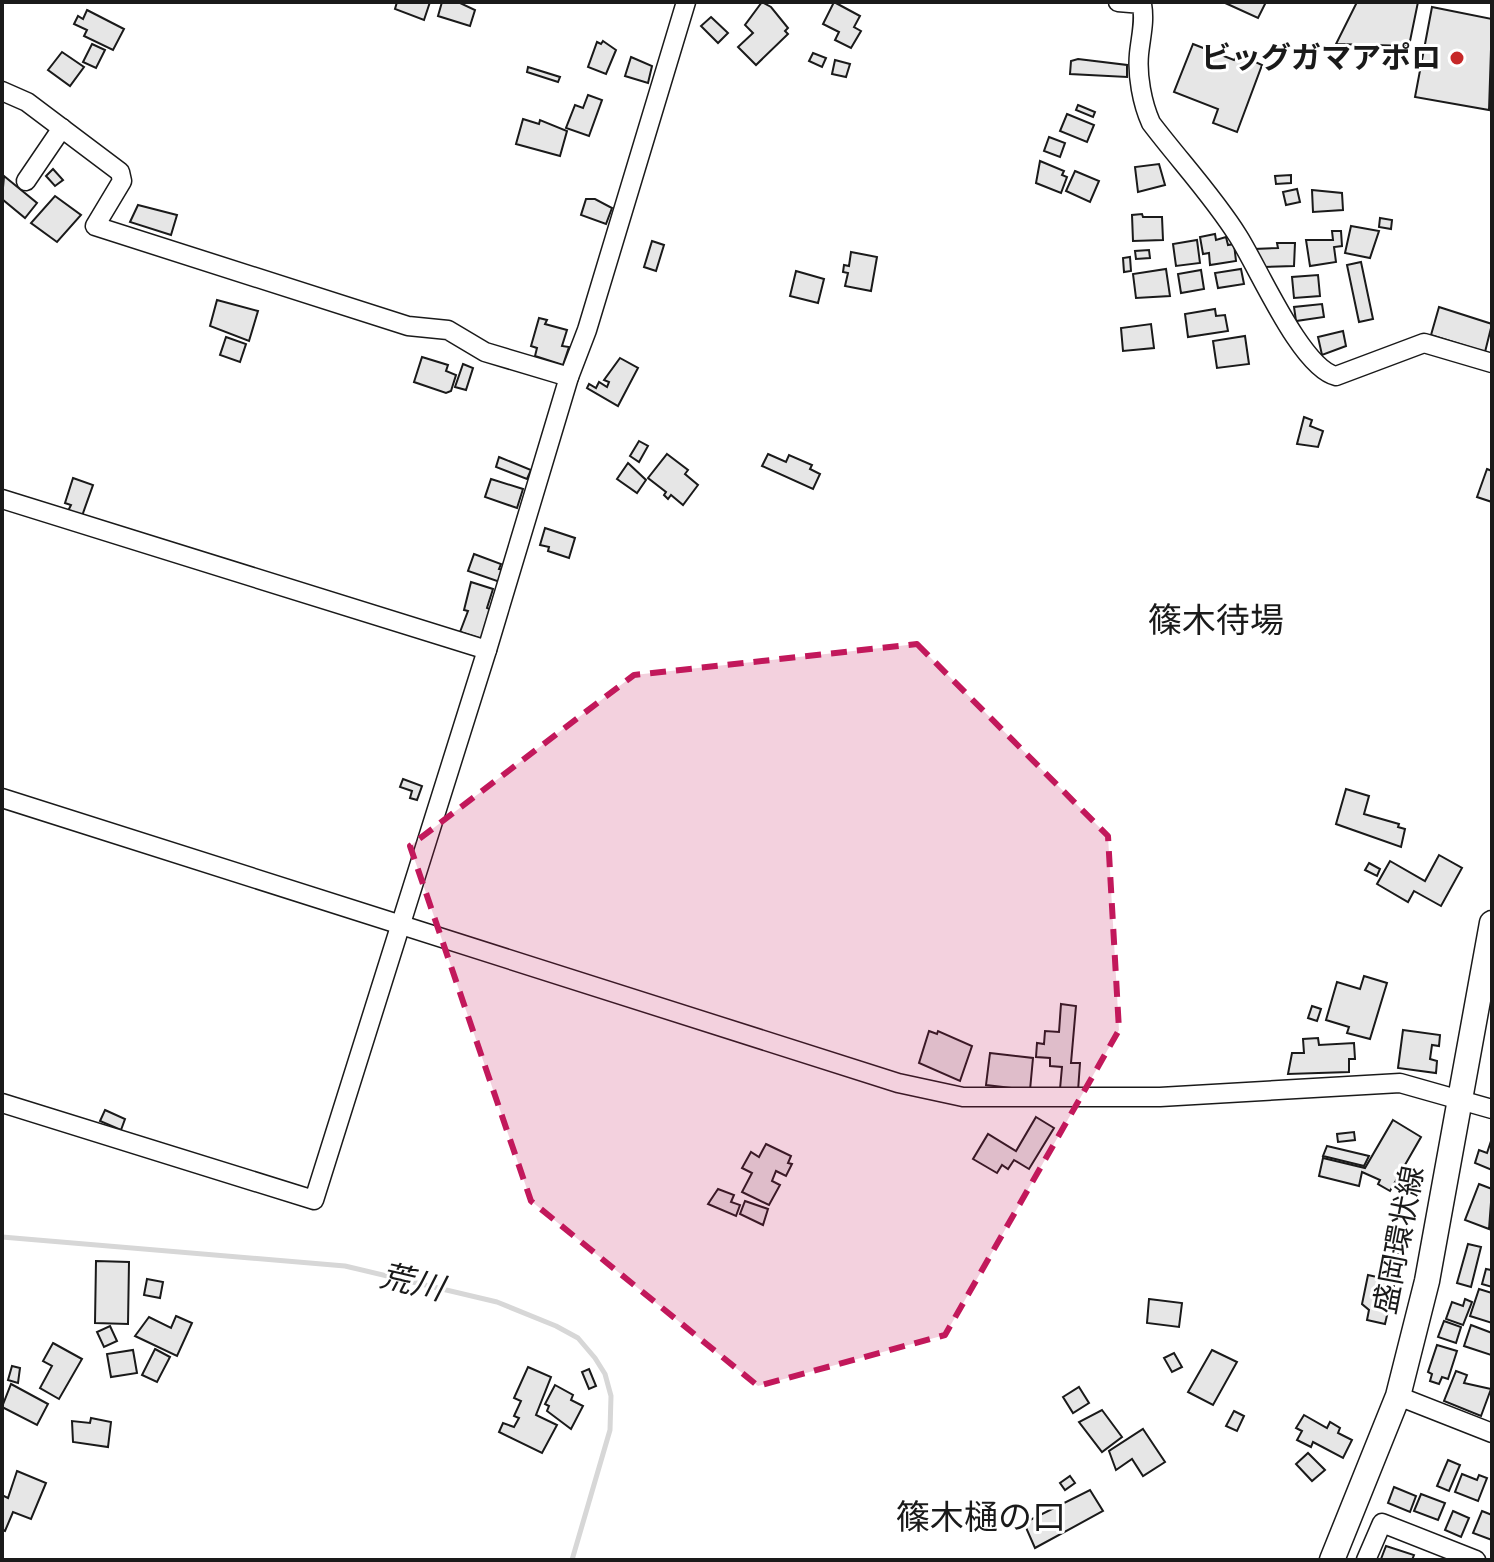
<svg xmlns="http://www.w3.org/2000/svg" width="1494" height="1562" font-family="'Exo 2','Noto Sans JP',sans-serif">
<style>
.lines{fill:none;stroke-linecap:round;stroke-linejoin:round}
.stream{stroke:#d7d7d7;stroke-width:5}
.building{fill:#e6e6e6;stroke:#1a1a1a;stroke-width:2}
.minor-casing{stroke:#1a1a1a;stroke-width:21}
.major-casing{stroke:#1a1a1a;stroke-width:27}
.minor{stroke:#fff;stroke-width:18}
.major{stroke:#fff;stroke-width:24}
.marked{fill:#c2185b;fill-opacity:0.2;stroke:#c2185b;stroke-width:6;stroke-dasharray:16 10;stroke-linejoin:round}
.poi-dot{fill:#c62828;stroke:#fff;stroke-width:3}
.labels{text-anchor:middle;stroke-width:6;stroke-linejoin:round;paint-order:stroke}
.poi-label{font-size:30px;font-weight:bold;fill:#1a1a1a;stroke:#fff;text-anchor:end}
.street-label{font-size:30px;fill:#1a1a1a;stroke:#fff}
.water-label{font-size:32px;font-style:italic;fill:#1a1a1a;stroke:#fff}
.quarter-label{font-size:34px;fill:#1a1a1a;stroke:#fff}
</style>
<rect width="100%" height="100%" fill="#fff"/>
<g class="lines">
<path class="stream" d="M2 1237 345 1266 497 1302 556 1326 578 1338 595 1358 605 1374 611 1396 610 1430 572 1560"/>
</g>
<g class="building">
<path d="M397 2H430L424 20 395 9Z"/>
<path d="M442 2H458L475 10 470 26 438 16Z"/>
<path d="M762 2 771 7 788 28 785 31 788 34 756 65 738 47 753 33 745 25Z"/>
<path d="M834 2 860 16 854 27 861 31 851 48 835 40 839 32 823 24Z"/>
<path d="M1223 2H1266L1258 18Z"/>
<path d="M1357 2H1418L1409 46 1336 44Z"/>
<path d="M1432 7 1492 19 1489 110 1415 97Z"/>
<path d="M87 10 124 29 113 50 84 36 87 30 74 24 78 16 83 19Z"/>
<path d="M711 17 728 33 718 43 701 26Z"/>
<path d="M603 41 616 50 606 74 588 67 597 42 601 44Z"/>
<path d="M92 44 105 50 96 68 83 62Z"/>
<path d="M1193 44 1234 60 1238 54 1262 65 1237 132 1213 123 1218 109 1174 92Z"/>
<path d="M62 52 84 67 70 86 48 70Z"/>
<path d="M813 53 826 58 822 67 809 61Z"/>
<path d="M631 57 652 66 648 83 625 76Z"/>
<path d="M1078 59 1127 65V77L1070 74 1071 61Z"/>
<path d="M835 60 850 64 846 77 832 74Z"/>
<path d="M528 67 560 77 558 82 527 72Z"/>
<path d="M588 95 602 100 589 136 566 128 575 105 583 108Z"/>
<path d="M1078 105 1095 112 1093 117 1076 110Z"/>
<path d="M1067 114 1094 125 1087 142 1060 131Z"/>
<path d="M523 119 539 124 540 120 567 131 560 156 516 144Z"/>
<path d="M1049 137 1065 143 1060 157 1044 151Z"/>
<path d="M1040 161 1064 171 1062 175 1067 177 1061 193 1036 183Z"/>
<path d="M1159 164 1165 185 1138 192 1135 167Z"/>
<path d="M53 169 63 180 55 186 46 176Z"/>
<path d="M1075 171 1099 181 1090 202 1066 191Z"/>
<path d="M1291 175V183L1276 184 1275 176Z"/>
<path d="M4 176 37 203 25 218 2 199Z"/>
<path d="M1297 189 1300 202 1286 205 1283 192Z"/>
<path d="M1312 190 1342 193 1343 210 1313 212Z"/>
<path d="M55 196 81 215 57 242 31 223Z"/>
<path d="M586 199H595L612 208 606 224 581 215Z"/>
<path d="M138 205 177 215 171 235 130 222Z"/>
<path d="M1142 214 1143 217H1162L1163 240 1133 241 1132 215Z"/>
<path d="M1380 218 1392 220 1391 229 1379 227Z"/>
<path d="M1351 226 1379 231 1370 258 1345 253Z"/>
<path d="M1332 231H1341L1342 246 1334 247 1336 262 1310 266 1306 240H1333Z"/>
<path d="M1215 234 1216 240 1226 237 1228 245 1234 244 1236 261 1210 265 1209 253 1203 254 1200 237Z"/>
<path d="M1197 240 1200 263 1176 266 1173 244Z"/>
<path d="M652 241 664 245 656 271 644 267Z"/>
<path d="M1277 243H1295L1294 266 1262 267 1254 249 1278 248Z"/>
<path d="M1149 250 1150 258 1136 259 1135 251Z"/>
<path d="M851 252 877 257 871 291 845 286 848 273 843 272 844 265 849 266Z"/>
<path d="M1130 257 1131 271 1124 272 1123 258Z"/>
<path d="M1361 262 1373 319 1359 322 1347 265Z"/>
<path d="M1166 269 1170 296 1136 298 1133 274Z"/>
<path d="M1241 269 1244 284 1218 288 1215 273Z"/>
<path d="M1201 270 1204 289 1181 293 1178 274Z"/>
<path d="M796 271 824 279 818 303 790 296Z"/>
<path d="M1318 275 1320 296 1294 298 1292 277Z"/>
<path d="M217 300 258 311 249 341 210 326Z"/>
<path d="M1322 304 1324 317 1296 321 1294 307Z"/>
<path d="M1439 307 1492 324 1485 352 1431 335Z"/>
<path d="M1215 309 1216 316 1225 315 1228 331 1188 337 1185 314Z"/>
<path d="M539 318 547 320 545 324 567 330 562 346 569 347 563 365 535 356 537 348 531 346Z"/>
<path d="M1151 324 1154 348 1123 351 1121 328Z"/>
<path d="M1343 331 1346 346 1322 355 1318 337Z"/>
<path d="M1245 336 1249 364 1217 368 1213 341Z"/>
<path d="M226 337 246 344 240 362 220 355Z"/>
<path d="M422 357 448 365 446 371 456 375 451 391 446 393 414 382Z"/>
<path d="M620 358 638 368 618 406 587 388 589 384 596 388 599 382 607 387 609 382 604 380Z"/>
<path d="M463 364 473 368 466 390 455 387Z"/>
<path d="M1304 417 1312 420 1310 426 1323 431 1318 447 1297 444Z"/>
<path d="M639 441 648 446 639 462 630 456Z"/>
<path d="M667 454 688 470 685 474 698 485 683 505 671 495 668 499 664 495 666 492 648 478Z"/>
<path d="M768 454 786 462 789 455 812 465 810 469 820 474 813 489 762 466Z"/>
<path d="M499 457 531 470 527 479 496 467Z"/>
<path d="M628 463 646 480 637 493 617 479Z"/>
<path d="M1487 469 1492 471V502L1477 497Z"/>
<path d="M73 478 93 485 82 516 68 511 71 505 65 503Z"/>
<path d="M491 479 523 489 517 508 485 497Z"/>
<path d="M545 528 575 538 569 558 548 551 549 547 540 545Z"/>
<path d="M474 554 501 564 499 569 504 570 500 582 468 571Z"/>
<path d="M471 582 493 589 487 608 492 610 482 639 460 632 468 611 464 610Z"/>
<path d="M403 779 422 786 417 800 410 798 412 791 400 787Z"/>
<path d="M1346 789 1369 796 1364 814 1399 824 1398 827 1405 829 1401 847 1336 824Z"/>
<path d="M1439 855 1462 868 1441 906 1414 891 1408 902 1377 884 1390 861 1425 881Z"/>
<path d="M1369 863 1380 869 1377 876 1365 870Z"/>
<path d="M1364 976 1387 983 1370 1039 1347 1033 1349 1027 1326 1020 1337 982 1360 989Z"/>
<path d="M1061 1004 1076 1006 1071 1063H1080L1078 1091 1060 1089 1062 1067 1050 1066V1058L1036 1057 1037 1043 1044 1044 1045 1031 1059 1032Z"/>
<path d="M1312 1006 1321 1009 1317 1021 1308 1018Z"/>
<path d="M1403 1030 1440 1035 1439 1046 1432 1045 1430 1059 1437 1061 1436 1073 1398 1068Z"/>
<path d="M929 1031 937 1034 938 1031 972 1046 960 1081 919 1063Z"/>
<path d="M1318 1038 1319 1045 1354 1043 1355 1059H1349V1072L1288 1074 1292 1053H1304L1303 1039Z"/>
<path d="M990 1053 1033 1058 1030 1090 986 1085Z"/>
<path d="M105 1110 125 1119 121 1130 100 1121Z"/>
<path d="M1036 1117 1054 1128 1029 1169 1014 1160 1008 1169 1002 1165 997 1173 973 1159 988 1134 1016 1151Z"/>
<path d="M1393 1120 1421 1137 1390 1191 1378 1184 1380 1180 1362 1172 1359 1186 1319 1176 1323 1158 1365 1168Z"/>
<path d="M1354 1132 1355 1140 1338 1142 1337 1134Z"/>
<path d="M1492 1138V1170L1475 1163 1479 1150 1487 1153Z"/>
<path d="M766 1144 791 1156 788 1163 792 1164 786 1176 776 1171 772 1181 780 1185 769 1205 742 1192 752 1173 742 1168 751 1152 759 1157Z"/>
<path d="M1327 1146 1369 1156 1364 1166 1323 1156Z"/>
<path d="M1405 1180 1413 1182 1410 1195 1402 1193Z"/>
<path d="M1479 1184 1492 1189 1489 1229 1465 1220Z"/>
<path d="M718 1189 734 1195 731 1202 740 1205 736 1216 708 1204Z"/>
<path d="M745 1201 768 1209 763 1225 740 1214Z"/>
<path d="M1391 1235 1403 1237 1400 1253 1388 1250Z"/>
<path d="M1468 1244 1481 1247 1471 1287 1457 1283Z"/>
<path d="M96 1261 129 1262 128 1324 95 1323Z"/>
<path d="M1492 1267V1287L1482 1284 1486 1269 1491 1270Z"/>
<path d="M1368 1275 1395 1281 1385 1324 1367 1320 1369 1310 1362 1304Z"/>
<path d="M147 1279 163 1282 160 1298 144 1295Z"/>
<path d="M1479 1289 1492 1293V1323L1470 1316Z"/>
<path d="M1149 1299 1182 1303 1179 1327 1147 1323Z"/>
<path d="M1465 1299 1472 1302 1463 1325 1446 1319 1452 1302 1463 1306Z"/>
<path d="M176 1316 192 1323 177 1356 135 1336 149 1317 171 1328Z"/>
<path d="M1444 1321 1461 1327 1456 1343 1438 1337Z"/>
<path d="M1471 1325 1492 1333 1491 1355 1464 1346Z"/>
<path d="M110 1326 117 1341 104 1347 97 1332Z"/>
<path d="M53 1343 82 1359 59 1399 40 1388 52 1366 43 1361Z"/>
<path d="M1437 1345 1457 1351 1448 1379 1442 1377 1439 1384 1430 1381 1432 1374 1428 1372Z"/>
<path d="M155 1349 170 1357 157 1382 142 1375Z"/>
<path d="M133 1350 137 1373 111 1377 107 1354Z"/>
<path d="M1212 1350 1237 1362 1213 1405 1188 1392Z"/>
<path d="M1174 1353 1182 1367 1172 1372 1164 1358Z"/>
<path d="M12 1366 20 1368 18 1383 8 1380Z"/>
<path d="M528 1367 551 1377 536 1415 557 1425 542 1453 499 1432 503 1423 514 1427 519 1418 514 1416 521 1401 514 1398Z"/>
<path d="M589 1369 596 1386 589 1389 582 1372Z"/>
<path d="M1456 1371 1467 1375 1464 1383 1491 1389 1481 1416 1444 1401Z"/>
<path d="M11 1384 48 1404 37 1425 2 1407Z"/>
<path d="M555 1385 573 1395 571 1400 583 1406 571 1429 547 1411 549 1406 545 1404Z"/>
<path d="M1079 1387 1089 1403 1073 1413 1063 1397Z"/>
<path d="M1102 1410 1122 1437 1102 1452 1079 1422Z"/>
<path d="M1234 1411 1244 1416 1237 1431 1226 1426Z"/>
<path d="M1304 1415 1327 1428 1330 1422 1340 1428 1338 1433 1352 1440 1343 1458 1313 1442 1311 1447 1297 1440 1302 1431 1296 1428Z"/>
<path d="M91 1418 111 1422 108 1447 73 1442 72 1421 90 1423Z"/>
<path d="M1143 1429 1165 1462 1143 1476 1132 1459 1116 1470 1109 1451Z"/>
<path d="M1308 1453 1325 1470 1312 1481 1296 1464Z"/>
<path d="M1448 1460 1460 1465 1449 1491 1437 1486Z"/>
<path d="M17 1471 46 1483 31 1519 13 1512 5 1531 2 1530V1495L8 1498Z"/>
<path d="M1462 1474 1477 1480 1479 1475 1487 1478 1478 1501 1455 1492Z"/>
<path d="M1070 1476 1075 1483 1065 1490 1060 1483Z"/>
<path d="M1394 1487 1416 1496 1410 1512 1388 1503Z"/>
<path d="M1090 1490 1103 1511 1035 1548 1024 1523Z"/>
<path d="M1421 1494 1445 1503 1438 1520 1414 1511Z"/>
<path d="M1453 1511 1469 1518 1461 1537 1445 1530Z"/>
<path d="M1482 1511 1492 1515V1540L1473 1533Z"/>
<path d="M1386 1546 1414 1555 1412 1560 1381 1559Z"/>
</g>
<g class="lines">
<defs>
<g id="minor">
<path d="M1118 2 1142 4C1145 22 1141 35 1139 54 1137 75 1142 103 1151 123 1179 160 1213 196 1238 236 1258 267 1301 368 1336 376L1424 343 1492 363"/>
<path d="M2 91 27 102 120 172 122 181 95 226 408 326 448 330 485 352 569 377"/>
<path d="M26 181 62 128"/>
<path d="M2 499 487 650"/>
<path d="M2 798 898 1083 963 1097H1160L1400 1083 1492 1109"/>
<path d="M2 1103 314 1200 487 650 569 377 587 330 686 2"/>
<path d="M1398 1396 1492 1433"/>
<path d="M1366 1560 1382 1523 1476 1560"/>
</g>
<path id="major" d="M1332 1560 1398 1396 1427 1281 1492 923"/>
</defs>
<use href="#minor" class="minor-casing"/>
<use href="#major" class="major-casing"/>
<use href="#minor" class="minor"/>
<use href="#major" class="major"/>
</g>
<path class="marked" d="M917 644 1108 836 1119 1030 945 1335 758 1386 531 1201 410 846 634 675Z"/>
<circle class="poi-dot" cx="1457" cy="58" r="8"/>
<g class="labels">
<g class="poi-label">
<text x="1441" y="68">ビッグガマアポロ</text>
</g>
<g class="street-label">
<text transform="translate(1399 1240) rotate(-79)" y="10">盛岡環状線</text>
</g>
<g class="water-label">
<text transform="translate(412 1282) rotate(13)" y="11">荒川</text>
</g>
<g class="quarter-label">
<text x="1216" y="632">篠木待場</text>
<text x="981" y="1529">篠木樋の口</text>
</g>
</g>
<rect width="1494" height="1562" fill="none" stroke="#1a1a1a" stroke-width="8"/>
</svg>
